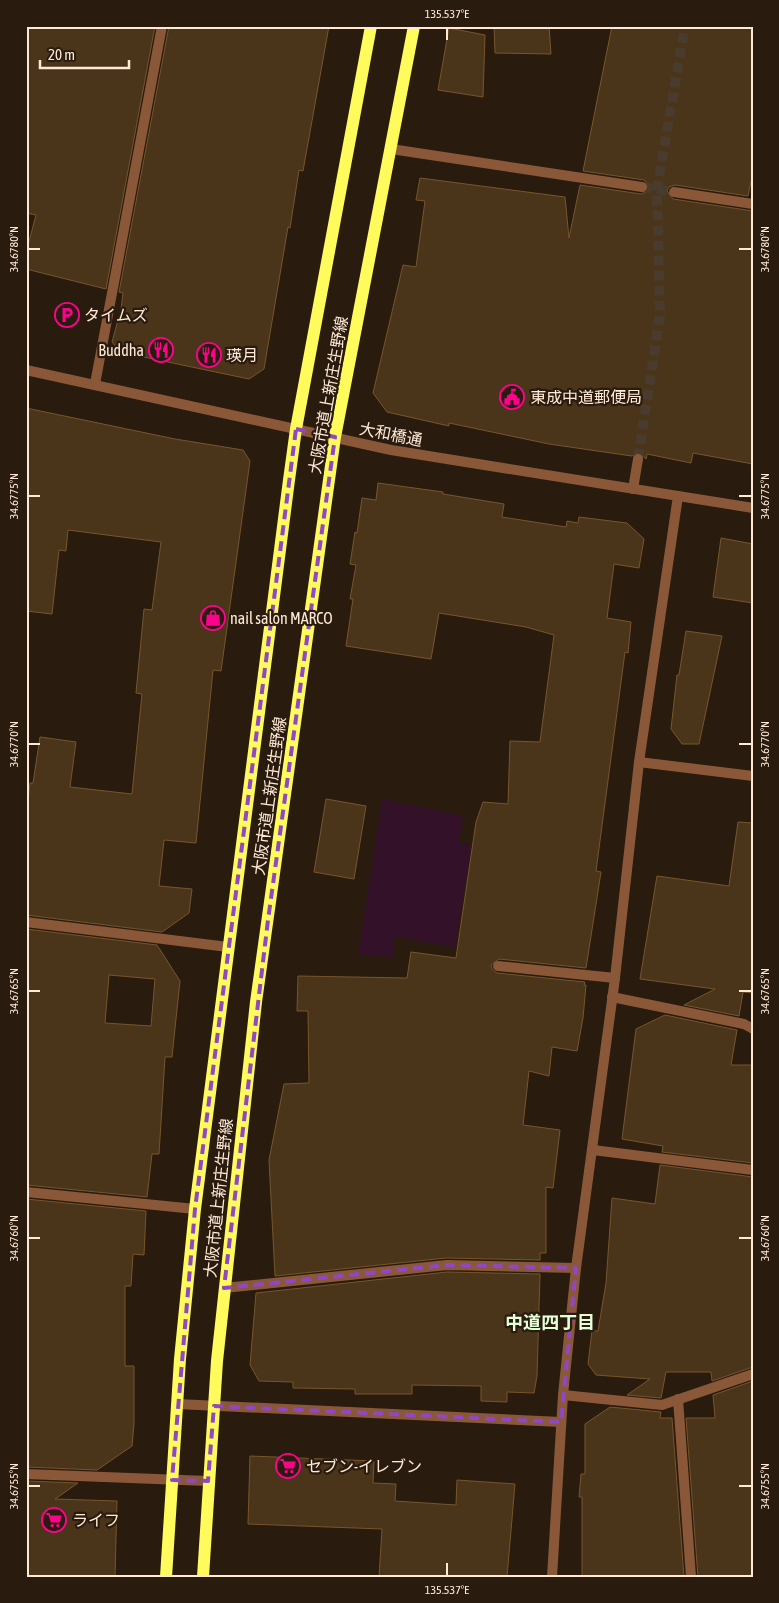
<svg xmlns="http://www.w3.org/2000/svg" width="779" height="1603" font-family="'Asap Condensed','Noto Sans JP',sans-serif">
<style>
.green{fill:#331128}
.building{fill:#4a351a;stroke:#78552b;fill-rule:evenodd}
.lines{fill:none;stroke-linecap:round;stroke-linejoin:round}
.minor-tunnel{stroke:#493b2d;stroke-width:10;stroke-dasharray:10 5;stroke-linecap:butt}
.service{stroke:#8a5838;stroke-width:10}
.minor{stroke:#8a5838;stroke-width:10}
.tertiary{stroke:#8a5838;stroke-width:10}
.primary{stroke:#fffb5d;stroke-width:12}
.marked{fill:none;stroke:#8f48c2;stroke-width:4;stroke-dasharray:10 6;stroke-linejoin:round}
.ticks{fill:none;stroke:#ffe9d6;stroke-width:2}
.labels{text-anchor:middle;stroke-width:4.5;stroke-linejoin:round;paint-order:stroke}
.poi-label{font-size:16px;fill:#ffe9d6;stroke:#291c0f;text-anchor:start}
.street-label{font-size:16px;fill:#ffe9d6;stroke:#291c0f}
.neighbourhood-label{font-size:18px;font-weight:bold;fill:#e3ffd8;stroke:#291c0f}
.neatline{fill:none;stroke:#ffe9d6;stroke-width:2}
.ticks-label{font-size:12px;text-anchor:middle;fill:#ffe9d6}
</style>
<rect width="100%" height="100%" fill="#291c0f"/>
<path class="green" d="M382 799 463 816 459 843 472 845 455 947 395 937 393 957 358 955Z"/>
<g class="building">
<path d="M26 26H155L106 289 26 269V253L36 215 26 213Z"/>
<path d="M169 26H329L303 171 299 170 290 228 288 227 264 369 249 379 120 352 112 342 121 309 123 293 119 292Z"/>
<path d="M494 26H549L551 54 495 53Z"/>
<path d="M612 26H753V172L748 196 675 185 669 187 667 191 673 199 753 211V464L693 453 691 463 647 454 646 459 639 452 632 456 549 444 449 423V426L387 412 373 393 403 265 416 267 425 201 416 200 420 178 565 197 569 238 580 185 641 194 648 191 649 185 644 180 583 171Z"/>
<path d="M449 28 485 35 483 97 438 90Z"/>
<path d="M26 408 175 439 243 450 250 461 221 671 213 670 196 843 164 840 159 886 192 889 189 913 162 932 26 915V817L30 783H33L40 737 76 742 70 787 132 794 142 694 136 693 144 609 152 610 161 542 68 530 66 551 59 550 52 614 26 611Z"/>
<path d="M378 483 443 492V494L504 504 502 517 566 527 567 521 578 523 579 517 627 523 644 539 639 568 614 564 607 618 631 622 628 653 625 652 596 871 601 872 586 968 499 959 491 965 492 969 497 973 585 982 584 985H586L583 1018 577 1051 552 1047 549 1076 529 1071 523 1125 560 1130 553 1188 546 1187V1253H540V1260L446 1258 275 1276 269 1160 284 1084 309 1083 308 1011H297L298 976 407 978 411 952 456 958 476 822 483 802 508 804 510 741 540 742 554 635 526 627 439 613 431 659 346 646 353 599H350L356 565 350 564 355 532 357 533 362 498 376 500Z"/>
<path d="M721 538 753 544V603L713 597Z"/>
<path d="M686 631 722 636 699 744H682L671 729 677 675H679Z"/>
<path d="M326 799 366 806 354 879 314 872Z"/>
<path d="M738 822 753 823V993L743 992 739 1016 684 1005 715 989 640 979 657 876 729 886Z"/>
<path d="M26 929 157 945 180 981 172 1057H165L159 1154H152L147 1197 26 1185ZM109 975 155 979 151 1026 105 1023Z"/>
<path d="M665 1015 737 1030 731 1065H753V1163L662 1152 663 1146 622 1139 636 1029Z"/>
<path d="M660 1165 753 1177V1367L712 1381 711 1372H666L661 1398 627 1395 650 1379 596 1375 588 1364 592 1331H598L606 1283 612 1198 655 1204Z"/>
<path d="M26 1199 146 1211 144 1255 133 1254 131 1286H125V1366H134V1424L132 1446 97 1470 26 1467Z"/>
<path d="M447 1272 540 1274 537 1376 534 1393 507 1392V1402L481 1401V1386L412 1385V1394H355V1389L293 1388V1382L259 1381 250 1365 256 1293Z"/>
<path d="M753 1381V1577H698L686 1418H715L713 1395Z"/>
<path d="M610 1407 661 1412 660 1418H672L684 1577H582V1497H579L581 1474H585V1424Z"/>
<path d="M250 1456 374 1461 373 1483 396 1484 395 1501 456 1505 457 1480 515 1484 507 1577H379L382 1529 248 1524Z"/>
<path d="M26 1481 78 1483 55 1499 117 1501 115 1577H26Z"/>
</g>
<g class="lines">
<g class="minor-tunnel">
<path d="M642 187 674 192"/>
<path d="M638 459 660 316 657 189 685 26"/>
</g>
<path class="service" d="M498 966 615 978"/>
<g class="minor">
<path d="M391 149 642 187"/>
<path d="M674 192 753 204"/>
<path d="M95 384 162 26"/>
<path d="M633 489 638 459"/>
<path d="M639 762 753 776"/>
<path d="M26 922 228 947"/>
<path d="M612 997 744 1024 753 1029"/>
<path d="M593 1150 753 1170"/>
<path d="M26 1192 195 1209"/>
<path d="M224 1288 447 1265 576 1268"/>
<path d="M563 1395 662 1405 753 1374"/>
<path d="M678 1399 691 1577"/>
<path d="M177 1404 561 1422"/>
<path d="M26 1474 208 1481"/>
</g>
<g class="tertiary">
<path d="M26 370 391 450 753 508"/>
<path d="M552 1577 563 1395 576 1268 615 978 639 762 678 496"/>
</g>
<g class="primary">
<path d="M166 1577 180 1359 195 1209 289 480 296 429 371 26"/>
<path d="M203 1577 217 1361 256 1002 335 437 414 26"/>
</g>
</g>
<path class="marked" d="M296 429 335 437 268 920 224 1288 447 1265 576 1268 561 1422 214 1406 208 1481 172 1480 195 1209Z"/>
<path class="ticks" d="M447 28V40M28 249H40M739 249H752M28 496H40M739 496H752M28 744H40M739 744H752M28 991H40M739 991H752M28 1238H40M739 1238H752M28 1486H40M739 1486H752M447 1563V1576"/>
<defs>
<symbol id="parking-ring" viewBox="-11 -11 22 22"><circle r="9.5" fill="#291c0f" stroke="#ff028d" stroke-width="1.5"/><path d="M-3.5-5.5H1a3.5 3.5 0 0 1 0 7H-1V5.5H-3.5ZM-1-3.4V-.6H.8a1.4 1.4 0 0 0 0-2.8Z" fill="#ff028d"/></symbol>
<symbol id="restaurant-ring" viewBox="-11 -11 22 22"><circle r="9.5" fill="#291c0f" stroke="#ff028d" stroke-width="1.5"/><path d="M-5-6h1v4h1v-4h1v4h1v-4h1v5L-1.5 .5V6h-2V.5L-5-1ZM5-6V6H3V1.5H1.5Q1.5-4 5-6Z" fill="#ff028d"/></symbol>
<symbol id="civic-ring" viewBox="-11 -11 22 22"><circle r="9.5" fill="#291c0f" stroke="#ff028d" stroke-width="1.5"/><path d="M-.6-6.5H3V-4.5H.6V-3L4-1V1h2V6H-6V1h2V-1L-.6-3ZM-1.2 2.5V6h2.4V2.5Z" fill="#ff028d"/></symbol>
<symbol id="shop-ring" viewBox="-11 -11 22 22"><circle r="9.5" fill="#291c0f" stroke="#ff028d" stroke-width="1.5"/><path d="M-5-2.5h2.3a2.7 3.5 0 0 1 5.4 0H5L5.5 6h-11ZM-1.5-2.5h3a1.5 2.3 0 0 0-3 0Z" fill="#ff028d"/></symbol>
<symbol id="supermarket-ring" viewBox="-11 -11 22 22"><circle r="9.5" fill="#291c0f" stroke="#ff028d" stroke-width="1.5"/><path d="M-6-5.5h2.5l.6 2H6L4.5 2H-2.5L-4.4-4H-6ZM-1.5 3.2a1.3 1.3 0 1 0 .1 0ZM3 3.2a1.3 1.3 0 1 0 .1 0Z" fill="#ff028d"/></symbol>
</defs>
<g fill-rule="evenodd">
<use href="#parking-ring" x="53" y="301" width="28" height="28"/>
<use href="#restaurant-ring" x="147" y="336" width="28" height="28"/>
<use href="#restaurant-ring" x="195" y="341" width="28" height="28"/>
<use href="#civic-ring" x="498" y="383" width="28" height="28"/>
<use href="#shop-ring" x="199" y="604" width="28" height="28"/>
<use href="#supermarket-ring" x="274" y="1452" width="28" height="28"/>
<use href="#supermarket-ring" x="40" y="1506" width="28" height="28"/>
</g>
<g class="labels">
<g class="poi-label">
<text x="84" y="321">タイムズ</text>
<text x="144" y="356" text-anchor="end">Buddha</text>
<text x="226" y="361">瑛月</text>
<text x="530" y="403">東成中道郵便局</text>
<text x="230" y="624">nail salon MARCO</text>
<text x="306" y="1472">セブン-イレブン</text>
<text x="72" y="1526">ライフ</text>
</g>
<g class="street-label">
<text transform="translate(328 395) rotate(-80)" y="6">大阪市道上新庄生野線</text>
<text transform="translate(391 434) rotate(11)" y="6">大和橋通</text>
<text transform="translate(269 796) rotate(-82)" y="6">大阪市道上新庄生野線</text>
<text transform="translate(218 1198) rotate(-84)" y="6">大阪市道上新庄生野線</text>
</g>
<g class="neighbourhood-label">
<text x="550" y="1329">中道四丁目</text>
</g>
</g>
<rect width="779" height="1603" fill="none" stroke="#291c0f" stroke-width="55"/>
<path d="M40 60v8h89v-8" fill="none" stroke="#ffe9d6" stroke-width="2.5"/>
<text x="48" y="60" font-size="15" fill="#ffe9d6" stroke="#291c0f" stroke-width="4" paint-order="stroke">20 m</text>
<rect x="28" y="28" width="724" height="1548" class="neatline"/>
<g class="ticks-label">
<text x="447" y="18">135.537°E</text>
<text transform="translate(14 249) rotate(-90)" y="4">34.6780°N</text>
<text transform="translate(765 249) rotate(-90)" y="4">34.6780°N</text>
<text transform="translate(14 496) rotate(-90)" y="4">34.6775°N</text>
<text transform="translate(765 496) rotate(-90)" y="4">34.6775°N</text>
<text transform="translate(14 744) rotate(-90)" y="4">34.6770°N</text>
<text transform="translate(765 744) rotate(-90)" y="4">34.6770°N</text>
<text transform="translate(14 991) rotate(-90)" y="4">34.6765°N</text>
<text transform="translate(765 991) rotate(-90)" y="4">34.6765°N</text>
<text transform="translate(14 1238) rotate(-90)" y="4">34.6760°N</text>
<text transform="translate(765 1238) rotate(-90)" y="4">34.6760°N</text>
<text transform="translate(14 1486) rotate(-90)" y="4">34.6755°N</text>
<text transform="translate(765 1486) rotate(-90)" y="4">34.6755°N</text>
<text x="447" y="1594">135.537°E</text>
</g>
</svg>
